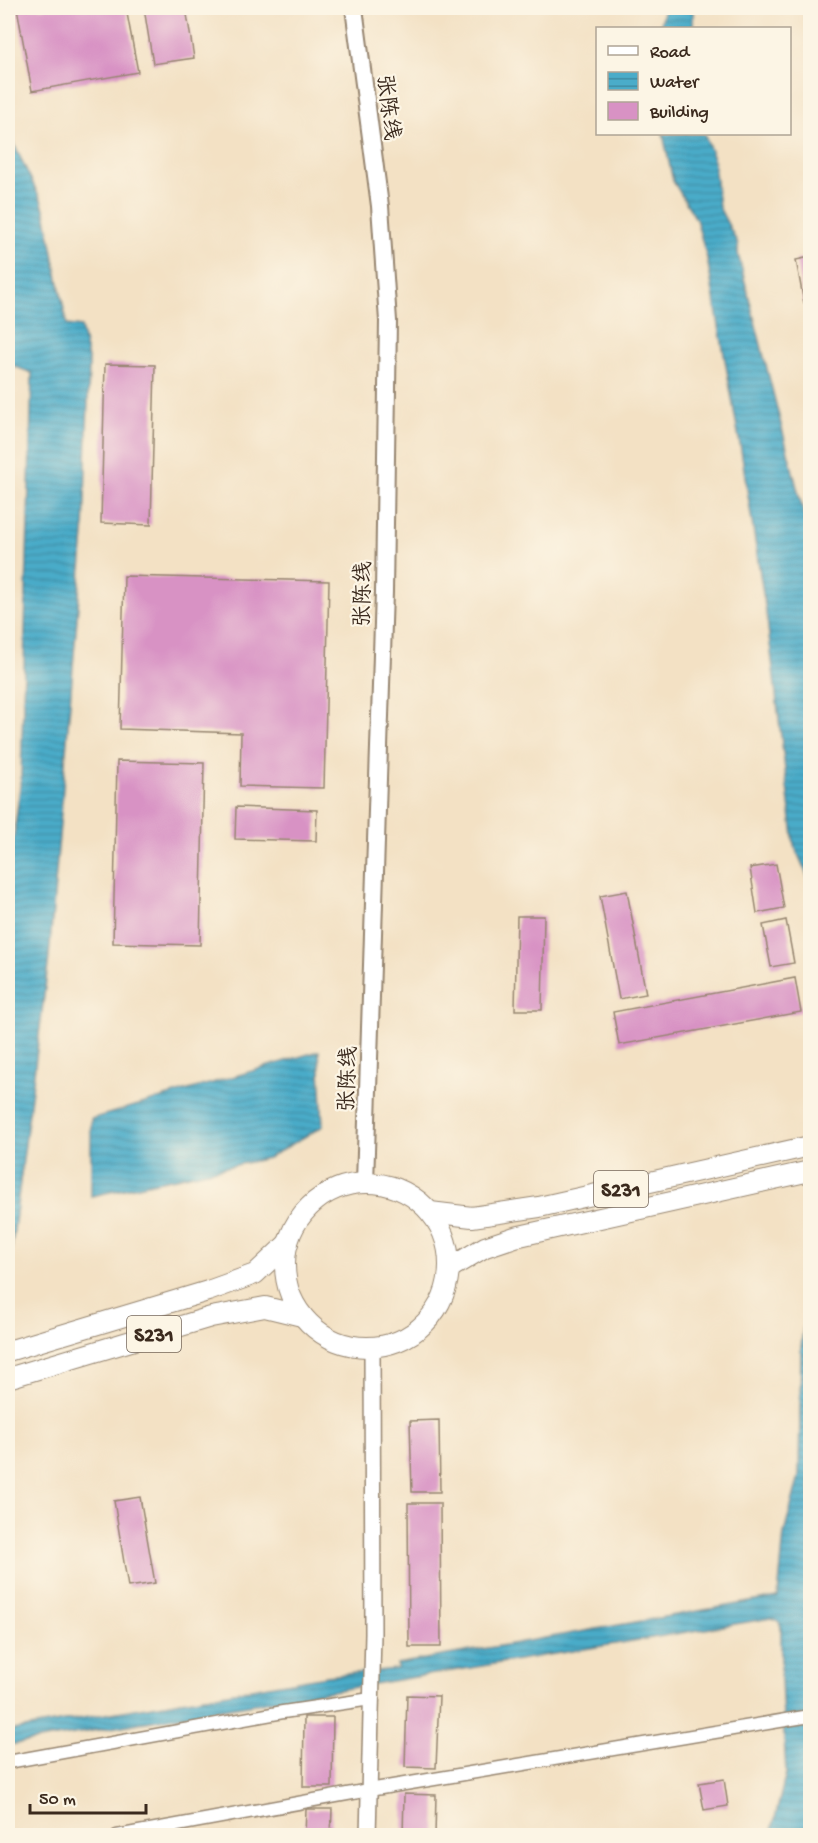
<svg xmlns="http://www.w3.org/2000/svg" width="818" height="1843" font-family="'Gochi Hand','LXGW WenKai TC',sans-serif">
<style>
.water{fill:url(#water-rules);stroke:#426b74;stroke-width:1.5}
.building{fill:#d892c4}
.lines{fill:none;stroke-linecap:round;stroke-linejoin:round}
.minor-casing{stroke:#978671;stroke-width:15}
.tertiary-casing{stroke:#978671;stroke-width:18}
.secondary-casing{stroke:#978671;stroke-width:20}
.primary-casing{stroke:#978671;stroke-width:22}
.minor{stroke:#fff;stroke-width:12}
.tertiary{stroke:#fff;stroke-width:15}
.secondary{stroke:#fff;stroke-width:16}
.primary{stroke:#fff;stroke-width:20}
.labels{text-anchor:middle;stroke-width:4.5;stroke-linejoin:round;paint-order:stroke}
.shield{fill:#fcf5e5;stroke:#75675a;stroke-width:1.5}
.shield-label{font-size:21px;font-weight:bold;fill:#3b2a1e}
.street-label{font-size:22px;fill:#3b2a1e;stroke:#fcf5e5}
</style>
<defs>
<pattern id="water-rules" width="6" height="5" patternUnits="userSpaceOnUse" patternTransform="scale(1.5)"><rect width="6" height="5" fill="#4aacc9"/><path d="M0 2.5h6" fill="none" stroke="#3f8ca3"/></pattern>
</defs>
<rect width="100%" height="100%" fill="#fcf5e5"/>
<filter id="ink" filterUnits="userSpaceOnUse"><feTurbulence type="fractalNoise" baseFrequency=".0167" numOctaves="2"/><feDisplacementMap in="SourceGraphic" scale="12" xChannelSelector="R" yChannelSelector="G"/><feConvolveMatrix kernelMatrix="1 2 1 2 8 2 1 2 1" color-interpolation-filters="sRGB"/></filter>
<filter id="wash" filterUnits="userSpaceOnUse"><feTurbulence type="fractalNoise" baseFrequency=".008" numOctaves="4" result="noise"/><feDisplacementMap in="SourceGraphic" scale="24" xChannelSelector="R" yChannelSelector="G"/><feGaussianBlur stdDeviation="1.35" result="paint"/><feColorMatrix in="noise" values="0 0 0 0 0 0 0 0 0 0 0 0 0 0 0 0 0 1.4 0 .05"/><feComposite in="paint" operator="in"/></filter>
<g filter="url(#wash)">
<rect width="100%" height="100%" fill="#f3e1c4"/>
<g class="water">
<path d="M665 8H693V28H660Z"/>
<path d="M8 132 41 200 45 212 67 325 81 327 89 363 84 534 49 957 8 1276V884L21 779 32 373 8 364Z"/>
<path d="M663 134H704L713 156 719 207 738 244V254L810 539V882L794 845 767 619 741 450 707 258 696 219 673 181Z"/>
<path d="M319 1051 323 1126 268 1158 91 1196V1119Z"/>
<path d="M810 1264V1835H771L786 1773 781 1680V1627L779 1621 771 1618C516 1661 262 1702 8 1745V1731L326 1676 397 1669V1664L778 1597 784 1534 799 1476 801 1348Z"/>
</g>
<g id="blocks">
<g class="building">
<path d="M17 8H126L138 72 32 91Z"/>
<path d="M144 8H186L194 58 153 64Z"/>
<path d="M810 257V302L804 303 796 260Z"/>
<path d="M105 364 155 365 151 525 101 523Z"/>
<path d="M124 576 329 581 324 788 240 786 241 733 120 729Z"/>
<path d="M117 761 204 763 200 945 113 943Z"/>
<path d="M236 807 317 810 316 841 235 839Z"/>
<path d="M776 864 784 908 757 913 750 868Z"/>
<path d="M627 891 646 994 619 999 600 896Z"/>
<path d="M517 916H544L542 1010H515Z"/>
<path d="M786 920 794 963 771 967 763 925Z"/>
<path d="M795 978 801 1012 619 1045 613 1012Z"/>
<path d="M439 1420 440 1492H412L410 1421Z"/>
<path d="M140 1497 155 1583 128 1587 114 1501Z"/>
<path d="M408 1503H440L441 1647H409Z"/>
<path d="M407 1695 439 1696 436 1768 405 1767Z"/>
<path d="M304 1717H333L332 1787H303Z"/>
<path d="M724 1779 728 1806 704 1810 699 1783Z"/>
<path d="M404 1794 436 1795 435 1836H403Z"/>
<path d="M306 1809H332L331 1836H305Z"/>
</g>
</g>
</g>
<g filter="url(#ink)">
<use href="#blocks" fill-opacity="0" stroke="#978671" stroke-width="1.5"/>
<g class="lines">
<defs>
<g id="minor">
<path d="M8 1762 283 1712 371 1699"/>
<path d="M117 1836 369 1790 810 1716"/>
</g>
<path id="tertiary" d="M368 1836 373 1634 372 1348"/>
<path id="secondary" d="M354 8 380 206 388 321 384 592 365 1183"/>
<g id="primary">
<circle cx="367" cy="1265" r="82"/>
<path d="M430 1212 472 1217 539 1207 810 1146"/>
<path d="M450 1268 485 1247 515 1237 810 1171"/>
<path d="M8 1351 208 1291 255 1274 288 1243"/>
<path d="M8 1378 211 1317 265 1307 302 1316"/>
</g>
</defs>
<use href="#minor" class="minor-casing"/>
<use href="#tertiary" class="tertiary-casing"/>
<use href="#secondary" class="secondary-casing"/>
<use href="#primary" class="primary-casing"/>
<use href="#minor" class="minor"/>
<use href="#tertiary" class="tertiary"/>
<use href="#secondary" class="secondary"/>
<use href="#primary" class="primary"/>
</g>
</g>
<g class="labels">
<g class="shield">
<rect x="594" y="1171" width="54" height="36" rx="4.5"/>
<rect x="127" y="1316" width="54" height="36" rx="4.5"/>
</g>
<g class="shield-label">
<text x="621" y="1196">S231</text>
<text x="154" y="1341">S231</text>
</g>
<g class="street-label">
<text transform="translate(390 107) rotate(83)" y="8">张陈线</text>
<text transform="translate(361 594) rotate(-89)" y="8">张陈线</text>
<text transform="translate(346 1079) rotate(-88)" y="8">张陈线</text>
</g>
</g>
<rect width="818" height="1843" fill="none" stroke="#fcf5e5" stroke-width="30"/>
<rect x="596" y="27" width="195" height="108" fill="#fcf5e5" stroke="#afa495" stroke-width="1.5"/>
<rect x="608" y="46" width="30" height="9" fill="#ffffff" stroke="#afa495" stroke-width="1.5"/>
<text x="650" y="57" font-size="18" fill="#3b2a1e">Road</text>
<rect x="608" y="72" width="30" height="18" fill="url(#water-rules)" stroke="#afa495" stroke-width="1.5"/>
<text x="650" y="87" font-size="18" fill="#3b2a1e">Water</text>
<rect x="608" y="102" width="30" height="18" fill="#d892c4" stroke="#afa495" stroke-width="1.5"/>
<text x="650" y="117" font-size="18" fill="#3b2a1e">Building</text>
<path d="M30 1804v9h116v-9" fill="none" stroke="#3b2a1e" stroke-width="3"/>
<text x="39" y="1804" font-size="18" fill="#3b2a1e" stroke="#fcf5e5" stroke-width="4.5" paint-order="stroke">50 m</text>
</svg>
